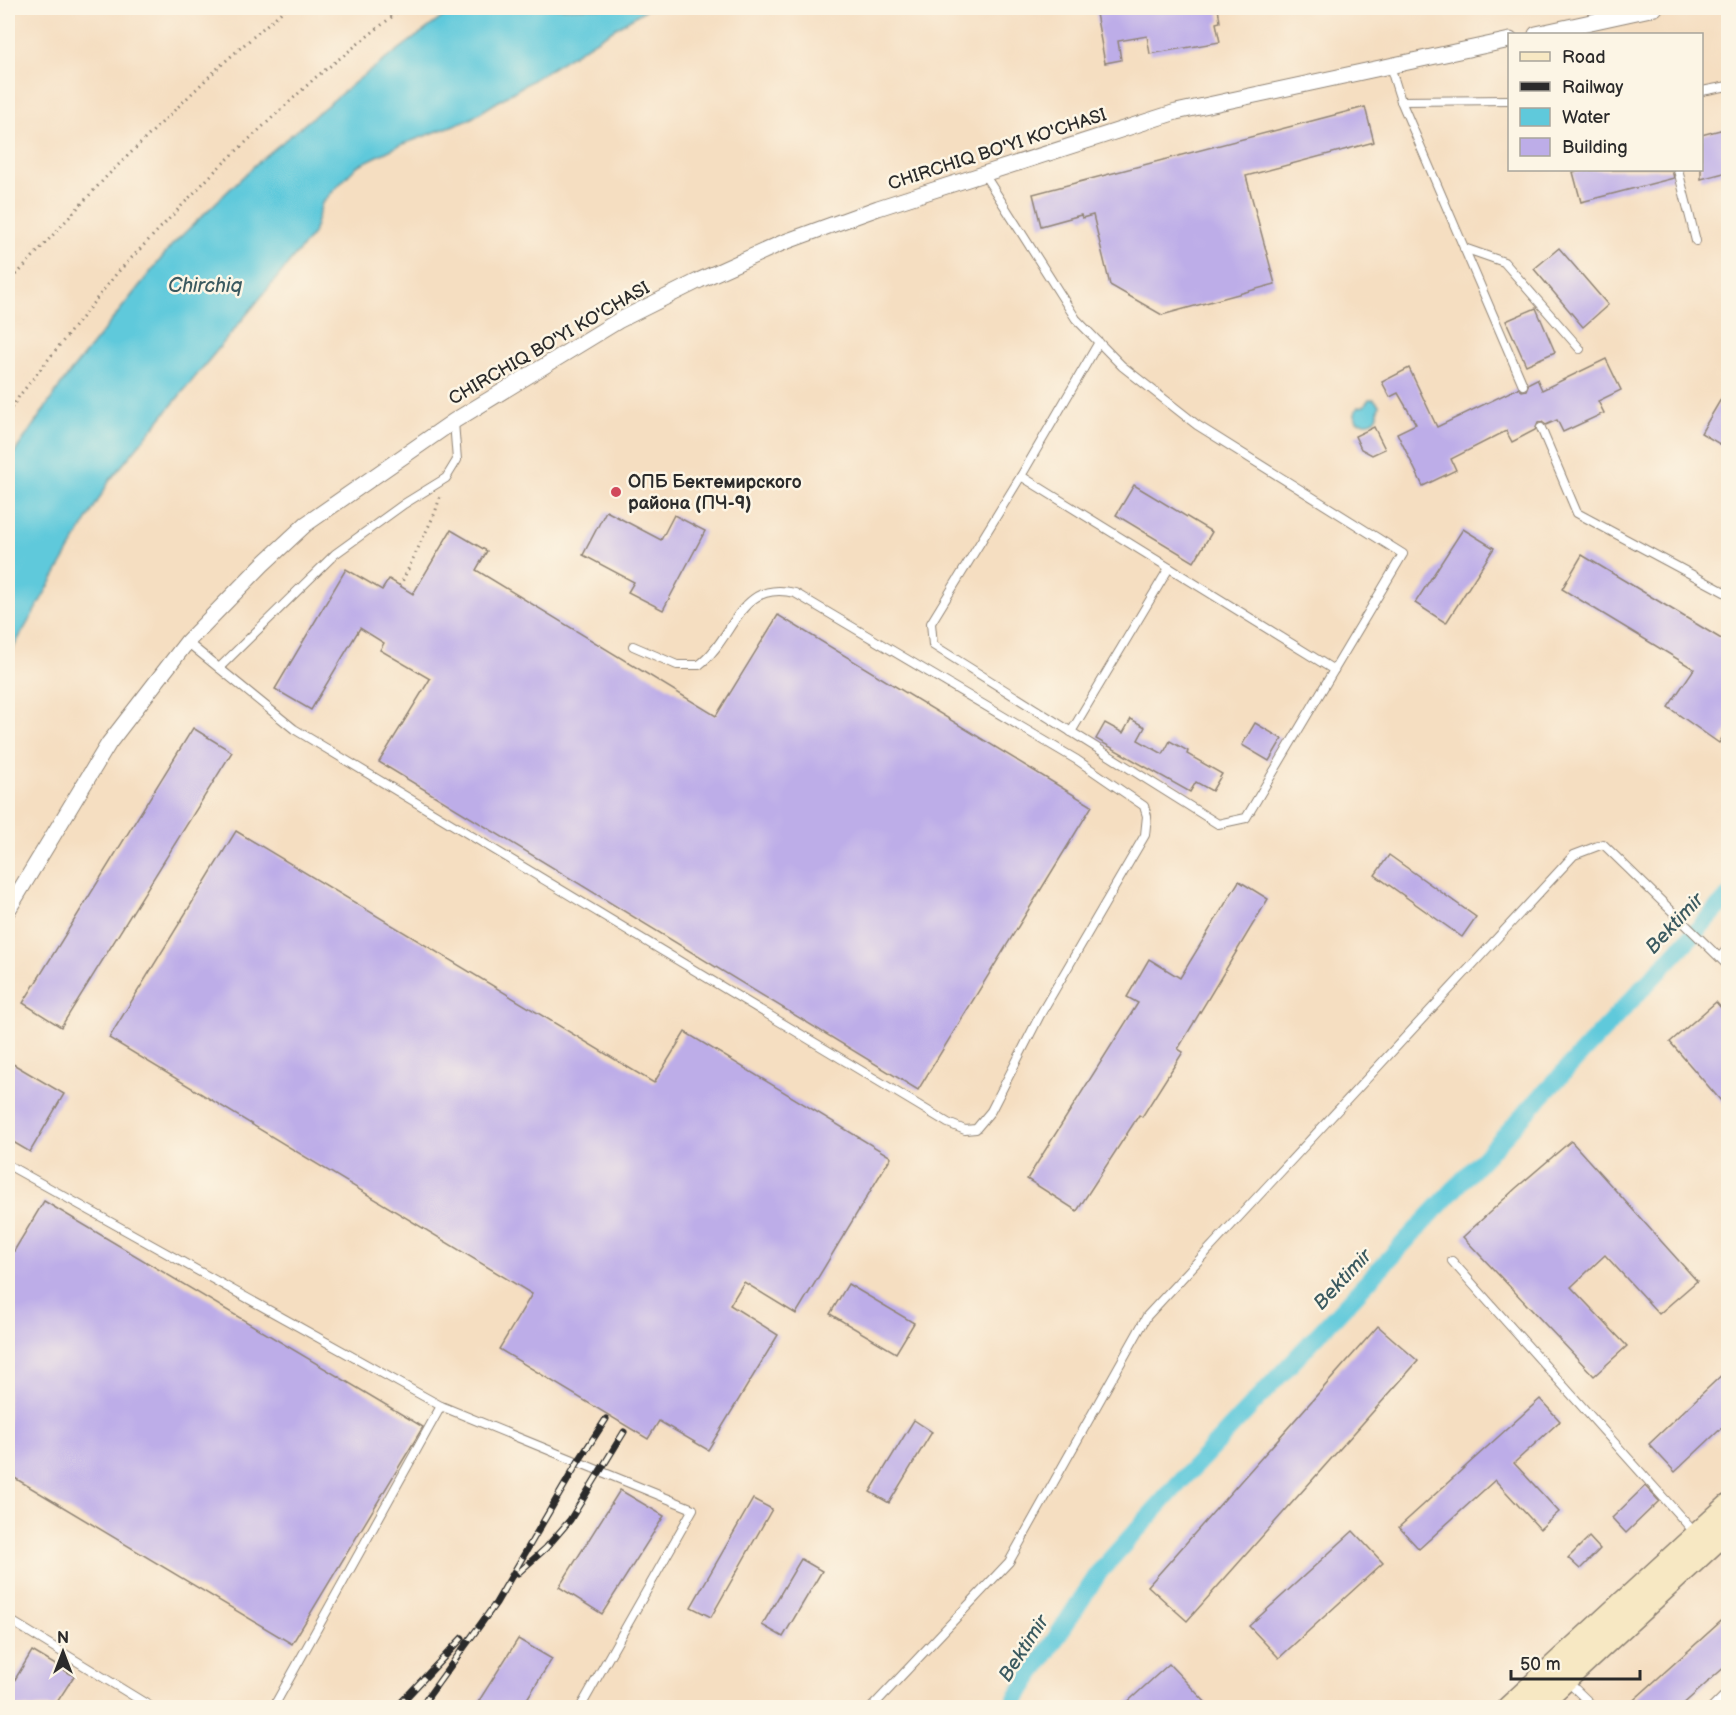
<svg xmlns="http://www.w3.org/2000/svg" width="1736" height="1715" font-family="'Balsamiq Sans',sans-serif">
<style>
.water{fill:#5fc9db;stroke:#457a83;stroke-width:1.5}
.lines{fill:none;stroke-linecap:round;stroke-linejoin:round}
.canal{stroke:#5fc9db;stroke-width:18}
.building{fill:#bdade8}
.service-casing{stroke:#908476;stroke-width:10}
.minor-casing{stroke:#908476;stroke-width:17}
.secondary-casing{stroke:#908476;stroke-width:25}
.path{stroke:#908476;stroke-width:3;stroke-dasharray:1.5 4.5;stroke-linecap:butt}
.service{stroke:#fff;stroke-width:8}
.minor{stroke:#fff;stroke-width:15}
.secondary{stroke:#f7e8c3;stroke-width:22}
.rail-casing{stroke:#2b2b2b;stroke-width:7}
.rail{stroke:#fcf5e5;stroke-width:4.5;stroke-dasharray:14;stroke-linecap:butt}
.poi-dot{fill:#d1495b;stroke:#fcf5e5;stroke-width:2}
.labels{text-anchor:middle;stroke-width:5;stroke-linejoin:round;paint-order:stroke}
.street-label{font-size:18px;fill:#2b2b2b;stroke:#fcf5e5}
.poi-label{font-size:18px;font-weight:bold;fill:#2b2b2b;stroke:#fcf5e5;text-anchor:start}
.water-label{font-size:20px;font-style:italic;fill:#3b5a60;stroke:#fcf5e5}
</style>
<rect width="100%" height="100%" fill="#fcf5e5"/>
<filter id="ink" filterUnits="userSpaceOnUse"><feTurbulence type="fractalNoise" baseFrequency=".0167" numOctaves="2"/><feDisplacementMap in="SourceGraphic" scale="12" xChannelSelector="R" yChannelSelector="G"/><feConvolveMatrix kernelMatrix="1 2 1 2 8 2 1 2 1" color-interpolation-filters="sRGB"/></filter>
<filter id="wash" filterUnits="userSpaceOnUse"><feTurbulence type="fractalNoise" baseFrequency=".008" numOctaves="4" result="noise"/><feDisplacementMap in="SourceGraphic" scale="24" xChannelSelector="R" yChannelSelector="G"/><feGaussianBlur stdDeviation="1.35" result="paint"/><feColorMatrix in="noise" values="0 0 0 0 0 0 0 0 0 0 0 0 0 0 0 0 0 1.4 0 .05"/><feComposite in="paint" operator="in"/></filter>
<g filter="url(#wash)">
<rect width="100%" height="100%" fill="#f5dec1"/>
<g class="water">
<path d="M455 8H648L470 119 398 146 357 166 322 203 313 234 110 480 8 657V462L65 379 172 245 257 163 359 79Z"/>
<path d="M1369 399H1374L1379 405C1378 408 1378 411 1378 414 1376 424 1364 423 1357 421 1354 415 1354 412 1358 407L1364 406Z"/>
</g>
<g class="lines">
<path class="canal" d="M1010 1708 1100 1571 1178 1484 1728 897"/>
</g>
<g id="blocks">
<g class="building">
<path d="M1095 8H1218L1220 22 1216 23 1220 42 1150 54 1147 36 1118 41 1121 60 1105 63Z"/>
<path d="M1365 107 1374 142 1246 176 1275 284 1162 315 1110 285 1093 215 1082 218 1081 215 1041 226 1033 194Z"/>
<path d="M1728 128V172L1701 179V135Z"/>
<path d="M1584 170H1672L1674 178 1581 202 1573 172Z"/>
<path d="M1559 248 1608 305 1583 327 1534 269Z"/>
<path d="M1536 308 1555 352 1526 365 1506 321Z"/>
<path d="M1606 359 1621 390 1598 401 1604 413 1563 432 1557 420 1546 425 1542 422 1538 423 1535 430 1512 442 1506 431 1451 459 1456 470 1423 486 1397 433 1416 424 1398 393 1390 397 1382 382 1409 368 1437 427 1518 388 1522 391 1526 390 1529 383 1537 379 1542 390Z"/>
<path d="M1728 387V449L1701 433Z"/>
<path d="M1374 427 1385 449 1372 455 1361 449 1355 436Z"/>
<path d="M1134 485 1212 532 1194 562 1116 515Z"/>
<path d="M606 511 661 540 674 515 705 531 663 610 628 592 634 582 583 555Z"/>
<path d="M1463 529 1494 548 1446 623 1415 603Z"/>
<path d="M451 530 487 551 476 570 716 716 778 615 1092 806 918 1090 379 762 430 679 380 650 384 643 360 628 311 710 275 689 346 569 382 590 389 579 413 594Z"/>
<path d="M1582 555 1728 643V729L1719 743 1668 707 1694 669 1562 589Z"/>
<path d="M1131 719 1145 727 1138 740 1163 754 1170 741 1188 751 1187 754 1222 774 1212 791 1196 782 1190 792 1096 739 1105 723 1123 733Z"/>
<path d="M1255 723 1282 739 1269 761 1242 745Z"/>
<path d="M193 728 232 752 61 1027 23 1003Z"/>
<path d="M236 831 654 1083 685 1032 891 1157 796 1314 744 1282 730 1305 778 1335 708 1450 659 1421 648 1439 499 1349 532 1294 109 1038Z"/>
<path d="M1389 855 1476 917 1462 937 1375 875Z"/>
<path d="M1239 881 1268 899 1178 1049 1183 1052 1142 1117 1139 1115 1077 1211 1027 1179 1138 1003 1127 997 1149 959 1180 978Z"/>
<path d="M1716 1002 1728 1016V1109L1670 1042Z"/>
<path d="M8 1061 64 1094 30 1152 8 1139Z"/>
<path d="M1571 1141 1697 1281 1659 1314 1605 1255 1571 1287 1627 1346 1594 1376 1463 1237 1516 1188Z"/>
<path d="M44 1201 423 1427 292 1644 8 1474V1261Z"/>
<path d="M848 1284 914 1323 896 1353 830 1314Z"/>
<path d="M1378 1326 1418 1361 1187 1621 1148 1586Z"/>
<path d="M1728 1369V1422L1675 1472 1649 1444Z"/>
<path d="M1540 1399 1560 1421 1514 1463 1559 1512 1540 1529 1495 1480 1419 1549 1399 1527Z"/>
<path d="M914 1420 932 1432 889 1503 870 1492Z"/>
<path d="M1645 1486 1659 1501 1626 1533 1612 1518Z"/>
<path d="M620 1490 664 1516 602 1614 559 1587Z"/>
<path d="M753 1499 772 1509 711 1617 691 1607Z"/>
<path d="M1353 1531 1383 1563 1279 1658 1249 1626Z"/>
<path d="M1589 1537 1600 1549 1580 1569 1568 1558Z"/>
<path d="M801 1559 822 1571 783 1637 762 1625Z"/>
<path d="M1728 1615V1664L1680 1707H1626Z"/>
<path d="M518 1639 552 1659 522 1707H475Z"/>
<path d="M32 1651 74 1676 54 1707H8V1691Z"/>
<path d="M1169 1664 1210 1707H1122L1134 1696Z"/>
</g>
</g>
</g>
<g filter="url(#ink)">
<use href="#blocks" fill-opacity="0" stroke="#908476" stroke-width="1.5"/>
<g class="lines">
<defs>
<g id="service">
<path d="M1390 66 1401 101 1523 385"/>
<path d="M1702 91 1728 86"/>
<path d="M1401 101 1510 100"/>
<path d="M1678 170 1696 241"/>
<path d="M984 174 1076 319 1122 366 1197 425 1403 554 1246 818 1218 824 933 645 931 623 1021 476 1099 342"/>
<path d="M1464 248 1504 262 1580 349"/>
<path d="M1541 428 1577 513 1728 594"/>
<path d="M1021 476 1334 670"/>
<path d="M187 642 294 729 948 1123 965 1130 976 1129 991 1111 1040 1015 1145 835 1147 816 1144 806 1077 760 795 593C738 579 736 637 699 665H677L633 646"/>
<path d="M219 668 335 554 404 504 446 478 457 460 454 422"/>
<path d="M1071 732 1169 568"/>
<path d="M1720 957 1728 948"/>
<path d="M8 1165 441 1406 693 1509 580 1708"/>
<path d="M1452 1261 1695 1533"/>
<path d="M8 1619 153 1708"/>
<path d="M1568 1682 1595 1708"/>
<path d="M273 1708 441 1406"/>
<path d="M871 1708 1009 1562 1147 1316 1574 855 1603 844 1728 966"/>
<path d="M1712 1708 1728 1692"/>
</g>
<g id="minor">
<path d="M1536 34 1655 8"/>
<path d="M8 910 109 743 187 642 262 565 306 524 454 421 618 321 700 280 782 243 878 208 1176 112 1510 40"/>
</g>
<g id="secondary">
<path d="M1508 1708 1728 1506"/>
<path d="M1535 1708 1728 1530"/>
</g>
</defs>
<use href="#service" class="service-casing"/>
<use href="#minor" class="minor-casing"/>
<use href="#secondary" class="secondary-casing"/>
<g class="path">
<path d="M8 284 107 176 221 65 286 8"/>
<path d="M8 413 20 395 117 273 216 170 315 78 403 8"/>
<path d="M400 586 435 513 440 497"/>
</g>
<use href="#service" class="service"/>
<use href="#minor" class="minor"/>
<use href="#secondary" class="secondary"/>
<defs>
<g id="rail">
<path d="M518 1573 546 1548 570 1520 624 1432"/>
<path d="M396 1708 462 1638"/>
<path d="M420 1708 496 1603 578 1462 606 1419"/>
</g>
</defs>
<use href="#rail" class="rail-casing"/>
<use href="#rail" class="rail"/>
</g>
</g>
<circle class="poi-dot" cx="616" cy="492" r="6"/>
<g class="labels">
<g class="street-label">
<text transform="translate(997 149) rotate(-18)" y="6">CHIRCHIQ BO'YI KO'CHASI</text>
<text transform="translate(549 343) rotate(-30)" y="6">CHIRCHIQ BO'YI KO'CHASI</text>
</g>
<g class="poi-label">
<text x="628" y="488">ОПБ Бектемирского<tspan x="628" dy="21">района (ПЧ-9)</tspan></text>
</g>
<g class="water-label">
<text x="205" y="292">Chirchiq</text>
<text transform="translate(1674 923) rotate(-47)" y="7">Bektimir</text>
<text transform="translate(1342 1279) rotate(-47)" y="7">Bektimir</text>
<text transform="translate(1023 1648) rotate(-57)" y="7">Bektimir</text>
</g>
</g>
<rect width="1736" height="1715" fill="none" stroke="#fcf5e5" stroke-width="30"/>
<rect x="1508" y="33" width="195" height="138" fill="#fcf5e5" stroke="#a8a49b" stroke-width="1.5"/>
<rect x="1520" y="52" width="30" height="9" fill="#f7e8c3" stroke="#a8a49b" stroke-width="1.5"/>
<text x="1562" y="63" font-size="18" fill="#2b2b2b">Road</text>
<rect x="1520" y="82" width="30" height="9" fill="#2b2b2b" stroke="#a8a49b" stroke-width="1.5"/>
<text x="1562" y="93" font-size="18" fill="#2b2b2b">Railway</text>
<rect x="1520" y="108" width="30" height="18" fill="#5fc9db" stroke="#a8a49b" stroke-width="1.5"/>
<text x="1562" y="123" font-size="18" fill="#2b2b2b">Water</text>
<rect x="1520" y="138" width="30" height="18" fill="#bdade8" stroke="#a8a49b" stroke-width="1.5"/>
<text x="1562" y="153" font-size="18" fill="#2b2b2b">Building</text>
<g transform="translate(63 1652)" stroke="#fcf5e5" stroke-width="4.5" paint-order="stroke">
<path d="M0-4.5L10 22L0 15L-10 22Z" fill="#2b2b2b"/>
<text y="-9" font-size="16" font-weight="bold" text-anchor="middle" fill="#2b2b2b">N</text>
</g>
<path d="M1511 1670v9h129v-9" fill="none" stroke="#2b2b2b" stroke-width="3"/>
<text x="1520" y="1670" font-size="18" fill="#2b2b2b" stroke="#fcf5e5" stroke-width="4.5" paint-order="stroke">50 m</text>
</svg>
